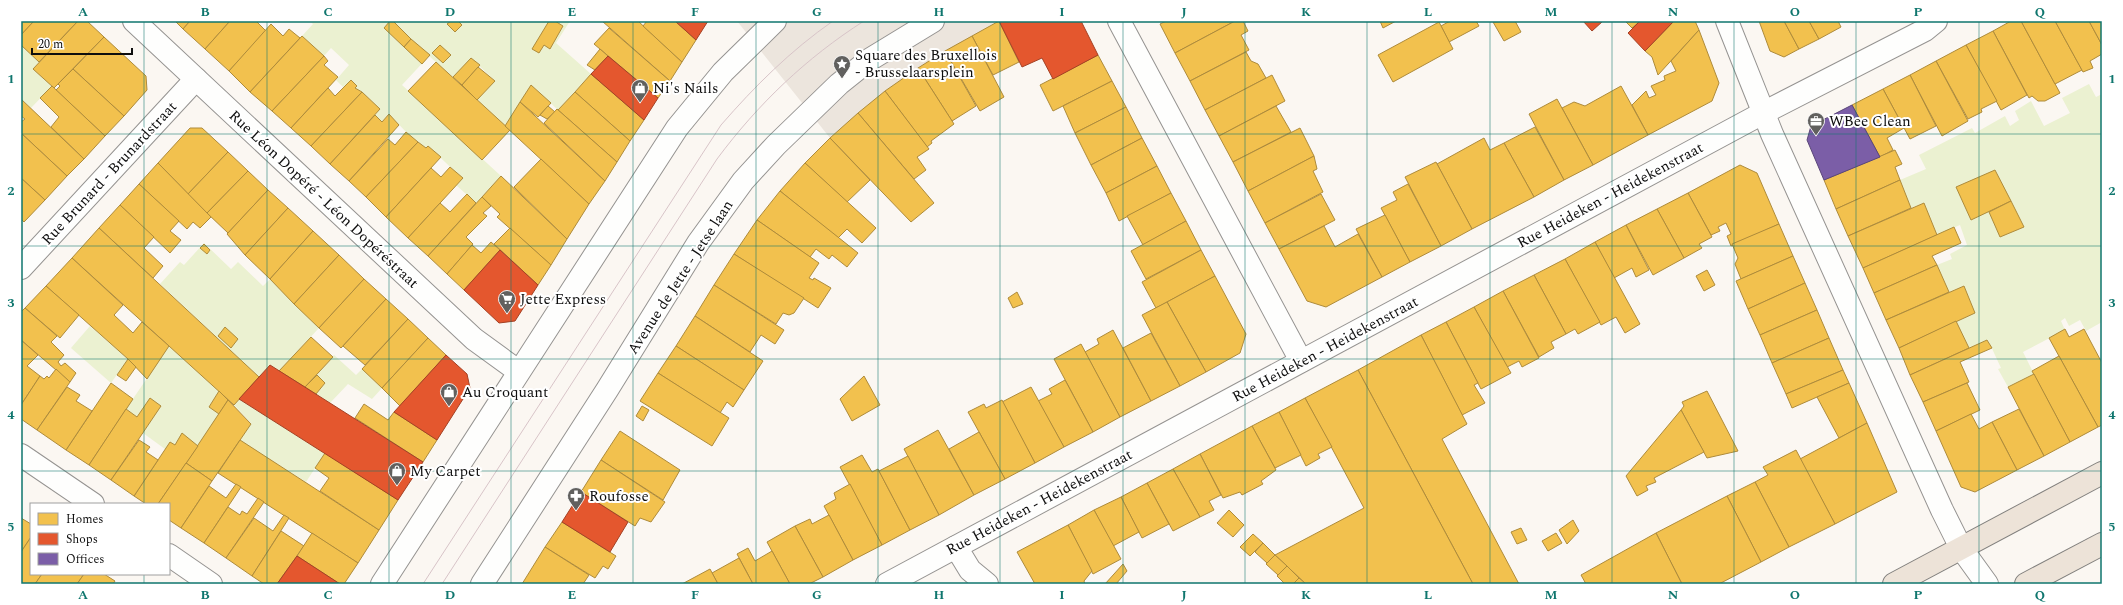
<svg xmlns="http://www.w3.org/2000/svg" width="2123" height="605" font-family="Spectral,serif">
<style>
.green{fill:#ebf1d1}
.plaza{fill:#ece5dd}
.homes{fill:#f2c14e;stroke:#ae8b3b}
.shops{fill:#e4572e;stroke:#a44124}
.offices{fill:#7b5ea7;stroke:#5a4679}
.lines{fill:none;stroke-linecap:round;stroke-linejoin:round}
.minor-casing{stroke:#959391;stroke-width:24}
.major-casing{stroke:#82807e;stroke-width:24}
.minor{stroke:#fefefd;stroke-width:22}
.major{stroke:#ede3d8;stroke-width:22}
.tram{stroke:#d8c4c8;stroke-width:1}
.grid{fill:none;stroke:#0f766e;stroke-width:1;stroke-opacity:0.55}
.labels{text-anchor:middle;stroke-width:4;stroke-linejoin:round;paint-order:stroke}
.poi-label{font-size:15px;fill:#0e0e0e;stroke:#fff;text-anchor:start}
.street-label{font-size:15px;fill:#0e0e0e;stroke:#fff}
.neatline{fill:none;stroke:#0f766e;stroke-width:1.5}
.grid-label{font-size:13px;text-anchor:middle;font-weight:bold;fill:#0f766e}
</style>
<rect width="100%" height="100%" fill="#fbf7f2"/>
<g class="green">
<path d="M310 21H570L556 43 591 74 558 110 531 85 505 126 477 100 495 81 471 58 453 77 429 56 402 85 501 176 476 203 456 185 462 178 428 146 426 148 406 132 389 114 382 122 375 115 380 109 362 92 355 88 357 86 351 80 343 87 336 80 349 65 331 48 324 56 302 36 313 24Z"/>
<path d="M21 45 39 62 33 69 52 86 31 108 21 99Z"/>
<path d="M2089 84 2096 97 2102 94V322L2086 331 2080 320 2069 326 2065 318 2061 321 2065 330 2023 352 2034 374 2008 387 1998 369 2001 368 1988 340 1969 348 1956 321 1975 313 1964 286 1949 292 1937 265 1952 259 1950 254 1967 245 1960 225 1937 235 1924 203 1911 208 1900 180 1926 169 1919 155 1972 128 1975 133 2005 116 2010 126 2019 120 2015 111 2031 101 2044 126 2070 113 2062 98Z"/>
<path d="M204 243 231 269 238 262 263 286 270 279 319 328 279 371 270 365 259 377 160 284 180 262 184 265Z"/>
<path d="M90 326 128 359 111 383 71 348Z"/>
<path d="M169 346 219 391 209 407 219 414 198 446 183 434 175 445 170 442 165 449 143 433 161 406 150 398 137 417 126 409Z"/>
<path d="M334 355 356 375 362 369 382 388 372 399 348 384 330 403 316 394 325 383 317 375Z"/>
<path d="M239 399 325 453 306 482 240 440 251 423 234 405Z"/>
</g>
<path class="plaza" d="M737 21H999L918 68 885 91 830 138Z"/>
<g class="homes">
<path d="M21 21H34L21 35Z"/>
<path d="M34 21H78L39 62 21 45V35Z"/>
<path d="M78 21H87L104 37 54 88 33 69Z"/>
<path d="M175 21H190L183 29Z"/>
<path d="M190 21H230L205 49 183 29Z"/>
<path d="M230 21H256L266 31 229 71 205 49Z"/>
<path d="M390 21H393L411 39 404 47 384 28Z"/>
<path d="M451 21H458L462 25 455 32 447 24Z"/>
<path d="M549 21H555L563 26 550 49 544 45 539 53 532 49Z"/>
<path d="M602 21H638L682 62 670 81Z"/>
<path d="M647 21H675L696 40 682 62 643 26Z"/>
<path d="M999 21 1019 62 993 75 972 36Z"/>
<path d="M1166 21H1235L1175 53 1160 24Z"/>
<path d="M1235 21H1243L1248 31 1241 35 1249 50 1190 81 1175 53Z"/>
<path d="M1380 21H1396L1383 28Z"/>
<path d="M1450 21H1476L1479 26 1449 42 1441 26Z"/>
<path d="M1515 21 1521 32 1504 41 1493 22Z"/>
<path d="M1625 21H1640L1632 28Z"/>
<path d="M1674 21H1695L1699 30 1658 75 1652 57 1645 51Z"/>
<path d="M1759 21H1784L1799 49 1784 57 1770 51Z"/>
<path d="M1784 21H1809L1819 39 1799 49Z"/>
<path d="M1809 21H1838L1841 27 1819 39Z"/>
<path d="M2011 21H2021L2060 93 2045 101H2038L2032 96 2029 98 1993 31Z"/>
<path d="M2021 21H2055L2082 70 2055 84Z"/>
<path d="M2055 21H2089L2102 45V54L2090 61 2093 68 2083 72Z"/>
<path d="M2089 21H2102V45Z"/>
<path d="M1439 22 1453 49 1393 82 1378 55Z"/>
<path d="M271 24 283 36 289 29 300 38 250 92 229 71Z"/>
<path d="M609 28 670 81 658 98 594 44Z"/>
<path d="M1699 30 1719 83 1712 101 1648 135 1632 105 1646 91 1649 98 1656 95 1651 86 1665 80 1664 76 1676 71 1671 61Z"/>
<path d="M1993 31 2027 95 2001 110 1966 45Z"/>
<path d="M302 36 324 56 272 111 250 92Z"/>
<path d="M972 36 1004 97 980 111 945 51Z"/>
<path d="M104 37 146 76 147 90 124 116 73 69Z"/>
<path d="M411 39 430 55 422 64 404 47Z"/>
<path d="M440 45 451 55 443 63 432 53Z"/>
<path d="M1966 45 1997 101 1981 109 1982 112 1968 119 1936 61Z"/>
<path d="M600 49 608 56 595 70 587 65Z"/>
<path d="M945 51 976 106 952 121 918 68Z"/>
<path d="M1246 52 1251 61 1258 64 1266 78 1205 110 1190 81Z"/>
<path d="M1098 55 1112 81 1053 111 1040 85Z"/>
<path d="M324 56 328 61 324 65 338 77 291 128 272 111Z"/>
<path d="M471 58 480 65 462 85 453 77Z"/>
<path d="M1936 61 1968 121 1942 136 1910 75Z"/>
<path d="M436 62 510 130 482 160 408 91Z"/>
<path d="M478 67 495 81 477 100 462 85Z"/>
<path d="M918 68 954 124 931 141 932 143 927 147 885 91Z"/>
<path d="M73 69 124 116 105 136 56 90 60 86 58 84Z"/>
<path d="M591 74 644 120 630 141 575 92Z"/>
<path d="M1272 75 1285 101 1219 136 1205 110Z"/>
<path d="M1910 75 1936 126 1910 139 1883 89Z"/>
<path d="M351 80 357 86 355 88 362 92 311 146 291 128 328 88 335 96Z"/>
<path d="M1112 81 1126 107 1075 133 1063 106Z"/>
<path d="M531 85 551 103 538 117 520 102Z"/>
<path d="M52 86 105 136 84 159 51 127 59 117 40 98Z"/>
<path d="M1621 86 1648 135 1593 165 1562 108 1574 102 1585 106Z"/>
<path d="M1883 89 1904 128 1887 138 1893 150 1880 157 1852 105Z"/>
<path d="M885 91 929 149 917 157 926 170 914 179 858 113Z"/>
<path d="M362 92 380 109 330 164 311 146Z"/>
<path d="M575 92 630 141 617 162 558 110Z"/>
<path d="M21 99 84 159 67 176 21 133V122L25 119 21 116Z"/>
<path d="M1557 99 1593 165 1564 180 1529 114Z"/>
<path d="M520 102 605 181 589 204 505 126Z"/>
<path d="M548 106 555 112 547 119 540 115Z"/>
<path d="M1276 106 1291 132 1233 162 1219 136Z"/>
<path d="M1126 107 1142 138 1091 165 1075 133Z"/>
<path d="M557 109 617 162 605 181 544 123Z"/>
<path d="M858 113 934 203 911 222 830 138Z"/>
<path d="M389 114 399 125 349 181 330 164 375 115 382 122Z"/>
<path d="M1535 127 1564 180 1534 197 1504 143Z"/>
<path d="M190 128H202L228 152 188 194 158 163Z"/>
<path d="M1300 128 1314 156 1248 191 1233 162Z"/>
<path d="M406 132 418 142 366 197 349 181 388 139 395 145Z"/>
<path d="M21 133 67 176 45 200 21 178Z"/>
<path d="M830 138 870 180 847 202 805 163Z"/>
<path d="M1142 138 1157 166 1106 193 1091 165Z"/>
<path d="M1484 138 1490 150 1504 143 1534 197 1472 229 1437 164Z"/>
<path d="M418 142 426 148 428 146 441 157 386 217 366 197Z"/>
<path d="M1895 150 1902 164 1895 167 1900 180 1836 209 1824 180Z"/>
<path d="M228 152 248 171 207 213 188 194Z"/>
<path d="M1314 156 1317 169 1313 171 1323 192 1265 223 1248 191Z"/>
<path d="M541 159 589 204 567 239 514 187Z"/>
<path d="M1436 162 1472 229 1441 246 1405 177Z"/>
<path d="M158 163 211 217 200 228 193 222 187 229 139 184Z"/>
<path d="M805 163 876 228 862 243 847 229 838 238 780 191Z"/>
<path d="M1740 165 1757 173 1779 224 1731 246 1727 236 1731 234 1726 223 1718 227 1720 231 1711 235 1688 193Z"/>
<path d="M1157 166 1171 193 1119 221 1106 193Z"/>
<path d="M450 167 463 178 408 238 386 217 431 168 441 177Z"/>
<path d="M1995 170 2011 201 1971 220 1956 187Z"/>
<path d="M248 171 268 190 228 233 207 213Z"/>
<path d="M501 176 567 239 551 265 497 217 500 214 482 197Z"/>
<path d="M21 178 45 200 24 222 21 219Z"/>
<path d="M1900 180 1911 208 1848 236 1836 209Z"/>
<path d="M139 184 179 221 170 231 181 240 170 253 120 205Z"/>
<path d="M1408 184 1441 246 1410 262 1381 208 1397 200 1393 192Z"/>
<path d="M268 190 288 208 245 255 227 234Z"/>
<path d="M780 191 858 253 847 267 832 255 829 259 816 249 810 257 757 220Z"/>
<path d="M1171 193 1186 221 1143 245 1127 216Z"/>
<path d="M1688 193 1712 237 1699 244 1702 248 1684 258 1657 209Z"/>
<path d="M467 194 476 203 428 256 408 238 440 203 450 212Z"/>
<path d="M1321 194 1335 220 1279 249 1265 223Z"/>
<path d="M482 197 491 206 483 213 487 216 466 237 473 244 447 274 428 256Z"/>
<path d="M2011 201 2024 227 2000 237 1989 212Z"/>
<path d="M1924 203 1937 235 1863 268 1848 236Z"/>
<path d="M120 205 154 237 144 248 163 266 153 278 99 228Z"/>
<path d="M288 208 313 231 270 279 245 255Z"/>
<path d="M1657 209 1684 258 1653 275 1626 225Z"/>
<path d="M1385 215 1410 262 1382 277 1356 229Z"/>
<path d="M757 220 819 263 809 278 813 280 814 278 831 288 818 308 734 254Z"/>
<path d="M1186 221 1201 250 1146 279 1131 251Z"/>
<path d="M1779 224 1793 256 1741 279 1735 264 1738 258 1732 244Z"/>
<path d="M1626 225 1649 270 1636 277 1632 268 1614 278 1595 242Z"/>
<path d="M1324 226 1335 247 1358 234 1382 277 1326 307 1307 301 1279 249Z"/>
<path d="M1954 227 1961 243 1932 256 1937 265 1874 293 1863 268Z"/>
<path d="M99 228 259 377 234 405 72 258Z"/>
<path d="M510 228 551 265 538 285 494 244Z"/>
<path d="M313 231 339 255 294 304 270 279Z"/>
<path d="M491 242 500 250 464 290 447 274 472 245 481 253Z"/>
<path d="M1595 242 1640 324 1625 333 1616 317 1601 325 1565 259Z"/>
<path d="M204 244 210 250 207 254 200 248Z"/>
<path d="M1201 250 1215 276 1156 308 1142 282Z"/>
<path d="M734 254 804 298 794 313 789 315 783 313 776 324 714 285Z"/>
<path d="M339 255 364 279 319 328 294 304Z"/>
<path d="M1793 256 1805 283 1748 309 1736 281Z"/>
<path d="M72 258 123 305 114 315 133 333 142 322 169 346 147 379 128 359 46 286Z"/>
<path d="M1565 259 1600 322 1578 334 1575 329 1566 334 1534 275Z"/>
<path d="M1937 265 1949 292 1886 320 1874 293Z"/>
<path d="M1707 270 1715 285 1704 291 1696 276Z"/>
<path d="M1534 275 1566 334 1551 342 1554 348 1539 357 1503 291Z"/>
<path d="M1215 276 1246 334 1240 353 1206 372 1167 302Z"/>
<path d="M364 279 386 299 341 348 319 328Z"/>
<path d="M1805 283 1817 310 1760 335 1748 309Z"/>
<path d="M714 285 784 330 775 344 761 335 750 352 695 316Z"/>
<path d="M46 286 79 315 60 338 25 308Z"/>
<path d="M1964 286 1975 313 1899 348 1886 320Z"/>
<path d="M1503 291 1539 358 1522 367 1519 361 1507 367 1474 307Z"/>
<path d="M1017 292 1023 304 1013 308 1008 298Z"/>
<path d="M386 299 408 319 365 365 343 346Z"/>
<path d="M1167 302 1206 372 1180 386 1142 315Z"/>
<path d="M1474 307 1511 373 1481 389 1446 322Z"/>
<path d="M25 308 57 336 51 342 64 355 58 362 61 366 65 363 76 373 70 382 21 340V312Z"/>
<path d="M1817 310 1829 338 1772 363 1760 335Z"/>
<path d="M695 316 763 361 744 390 676 346Z"/>
<path d="M408 319 428 338 382 388 362 369Z"/>
<path d="M1956 321 1969 348 1910 375 1899 348Z"/>
<path d="M1446 322 1478 383 1474 385 1485 403 1462 415 1421 335Z"/>
<path d="M225 327 238 339 231 348 218 336Z"/>
<path d="M2065 329 2069 337 2084 329 2102 363V425L2098 427 2049 338Z"/>
<path d="M1113 330 1151 401 1120 417 1085 352 1099 344 1097 339Z"/>
<path d="M1151 333 1180 386 1151 401 1123 348Z"/>
<path d="M1421 335 1467 424 1442 439 1519 584H1473L1358 370Z"/>
<path d="M311 337 333 357 305 387 279 371Z"/>
<path d="M428 338 446 355 400 406 382 388Z"/>
<path d="M1829 338 1843 370 1786 394 1772 363Z"/>
<path d="M21 340 38 355 27 366 40 376 21 405Z"/>
<path d="M1987 340 1992 348 1960 362 1969 382 1923 402 1910 375Z"/>
<path d="M1081 344 1120 417 1093 432 1054 359Z"/>
<path d="M676 346 744 390 733 407 727 402 720 413 658 373Z"/>
<path d="M2059 356 2098 427 2070 442 2032 371Z"/>
<path d="M128 359 136 367 126 381 117 375Z"/>
<path d="M56 369 70 382 37 430 21 419V405L40 376 44 379 47 376 49 378Z"/>
<path d="M1358 370 1473 584H1306L1275 555 1364 508 1305 398Z"/>
<path d="M1843 370 1849 383 1792 408 1786 394Z"/>
<path d="M658 373 729 418 712 446 640 401Z"/>
<path d="M2034 374 2070 442 2044 456 2008 387Z"/>
<path d="M317 375 325 383 316 394 305 387Z"/>
<path d="M864 376 880 405 852 421 840 399Z"/>
<path d="M1065 380 1093 432 1064 447 1038 401 1052 394 1049 389Z"/>
<path d="M111 383 133 399 89 465 66 450Z"/>
<path d="M1849 383 1867 423 1839 438 1817 397Z"/>
<path d="M1967 383 1980 410 1936 431 1923 402Z"/>
<path d="M67 387 80 395 76 401 92 411 66 450 37 430Z"/>
<path d="M1031 387 1064 447 1035 463 1002 402Z"/>
<path d="M219 391 228 400 219 414 209 407Z"/>
<path d="M1707 391 1738 451 1707 458 1681 410 1684 406 1682 402Z"/>
<path d="M150 398 161 406 111 480 89 465 126 409 137 417Z"/>
<path d="M1305 398 1332 447 1318 454 1320 458 1306 466 1279 412Z"/>
<path d="M228 400 251 424 212 481 186 463Z"/>
<path d="M1002 400 1035 463 1005 479 968 412 984 404 986 408Z"/>
<path d="M364 404 388 420 394 412 437 440 423 462 355 418Z"/>
<path d="M642 406 649 410 643 421 636 416Z"/>
<path d="M2019 409 2044 456 2017 470 1992 422Z"/>
<path d="M1681 410 1704 452 1654 478 1656 482 1646 486 1648 490 1637 496 1626 476Z"/>
<path d="M1279 412 1301 455 1275 468 1252 426Z"/>
<path d="M1971 414 1979 429 1992 422 2017 470 1975 492 1961 487 1936 431Z"/>
<path d="M1867 423 1897 492 1835 524 1800 459Z"/>
<path d="M1252 426 1276 470 1261 481 1263 484 1242 495 1240 492 1223 498 1200 454Z"/>
<path d="M938 430 974 495 939 515 904 449Z"/>
<path d="M620 431 680 470 663 500 601 460Z"/>
<path d="M979 432 1005 479 974 495 949 449Z"/>
<path d="M182 433 198 446 158 504H146L134 496 170 442 175 445Z"/>
<path d="M139 440 150 447 146 452 158 460 134 496 111 480Z"/>
<path d="M240 440 379 530 358 563 218 473Z"/>
<path d="M1796 450 1835 524 1789 547 1755 482 1768 475 1763 467Z"/>
<path d="M325 453 398 500 379 530 320 491 329 478 315 468Z"/>
<path d="M1200 454 1221 495 1209 501 1214 510 1200 517 1173 469Z"/>
<path d="M862 455 872 472 878 469 910 530 882 545 840 467Z"/>
<path d="M908 456 939 515 910 530 879 471Z"/>
<path d="M601 460 665 502 651 522 640 518 635 526 581 492Z"/>
<path d="M186 463 212 481 181 528 169 520V504H158Z"/>
<path d="M1173 469 1200 517 1173 531 1147 483Z"/>
<path d="M1755 482 1789 547 1761 562 1727 496Z"/>
<path d="M1147 483 1169 524 1142 538 1121 497Z"/>
<path d="M236 484 241 487 204 543 181 528 209 486 226 498Z"/>
<path d="M850 484 882 545 853 560 824 506 836 499 834 493Z"/>
<path d="M1727 496 1761 562 1719 584H1682L1656 533Z"/>
<path d="M1121 497 1139 532 1113 546 1094 510Z"/>
<path d="M258 498 264 502 226 558 204 543 228 507 240 515 242 511 247 514Z"/>
<path d="M1094 510 1121 559 1093 574 1068 525Z"/>
<path d="M1229 510 1244 525 1233 537 1217 523Z"/>
<path d="M284 515 289 518 252 576 226 558 254 518 273 531Z"/>
<path d="M829 515 853 560 823 577 795 526 810 519 812 524Z"/>
<path d="M21 518 31 524V537L21 552Z"/>
<path d="M1573 520 1579 531 1567 544 1559 530Z"/>
<path d="M562 522 616 556 608 569 603 566 595 578 545 547Z"/>
<path d="M1068 525 1092 571 1084 581 1085 584H1035L1017 552Z"/>
<path d="M795 526 823 577 809 584H790L767 542Z"/>
<path d="M1521 528 1527 540 1517 544 1511 532Z"/>
<path d="M281 531 304 546 277 584H264L252 576Z"/>
<path d="M312 533 358 563 344 584H340L297 556Z"/>
<path d="M1556 533 1562 543 1548 551 1542 541Z"/>
<path d="M1656 533 1682 584H1586L1581 575Z"/>
<path d="M1253 534 1263 543 1250 556 1240 547Z"/>
<path d="M31 537V574H42L35 584H21V552Z"/>
<path d="M1263 543 1275 555 1267 563 1255 552Z"/>
<path d="M545 547 589 575 583 584H522Z"/>
<path d="M748 548 755 561 772 551 790 584H753L737 554Z"/>
<path d="M1275 555 1287 566 1278 575 1266 564Z"/>
<path d="M739 558 753 584H718L712 573Z"/>
<path d="M1123 564 1127 571 1116 584H1105Z"/>
<path d="M1287 566 1299 578 1293 584H1285L1277 576Z"/>
<path d="M710 569 718 584H682Z"/>
<path d="M42 574H84L77 584H35Z"/>
<path d="M84 574H104L115 581 113 584H77Z"/>
<path d="M1299 578 1306 584H1293Z"/>
</g>
<g class="shops">
<path d="M675 21H708L696 40Z"/>
<path d="M999 21H1081L1098 55 1053 79 1042 58 1022 67Z"/>
<path d="M1583 21H1603L1592 31Z"/>
<path d="M1640 21H1674L1645 51 1628 33Z"/>
<path d="M608 56 658 98 644 120 591 74Z"/>
<path d="M500 250 538 285 515 321 499 323 464 290Z"/>
<path d="M446 355 467 374 470 388 437 440 394 412Z"/>
<path d="M270 365 423 462 398 500 239 399Z"/>
<path d="M581 492 628 522 610 552 562 522Z"/>
<path d="M297 556 340 584H277Z"/>
</g>
<path class="offices" d="M1852 105 1880 157 1824 180 1807 140 1811 126Z"/>
<g class="lines">
<defs>
<g id="minor">
<path d="M134 21 474 339 518 371"/>
<path d="M1119 21 1301 361"/>
<path d="M1727 21 1772 134 1942 510 1961 548 1987 584"/>
<path d="M21 268 196 79"/>
<path d="M21 455 93 504"/>
<path d="M956 547 970 570 987 584"/>
<path d="M169 555 211 584"/>
<path d="M382 584 677 128 723 72 775 21"/>
<path d="M482 584 607 390 698 243 743 181 776 145 839 84 869 60 933 21"/>
<path d="M887 584 1763 113 1925 30 1936 21"/>
</g>
<g id="major">
<path d="M1894 584 2102 473"/>
<path d="M2026 584 2102 544"/>
</g>
</defs>
<use href="#minor" class="minor-casing"/>
<use href="#major" class="major-casing"/>
<use href="#minor" class="minor"/>
<use href="#major" class="major"/>
<g class="tram">
<path d="M423 584 721 125C755 86 790 51 833 21"/>
<path d="M442 584 717 159C758 104 806 58 864 21"/>
</g>
</g>
<path class="grid" d="M144 21V504M267 21V584M389 21V584M511 21V584M633 21V584M756 21V584M878 21V584M1000 21V584M1123 21V584M1245 21V584M1367 21V584M1490 21V584M1612 21V584M1734 21V584M1856 21V584M1979 21V584M21 134H2102M21 246H2102M21 359H2102M21 471H2102M144 574V584"/>
<defs>
<symbol id="sight-pin" viewBox="-11 -11 22 30"><path d="M0 17L-7.5 6A9.5 9.5 0 1 1 7.5 6Z" fill="#61605e" stroke="#fff"/><path d="M0-6L1.8-2.2L6-1.7L2.9 1.2L3.7 5.4L0 3.3L-3.7 5.4L-2.9 1.2L-6-1.7L-1.8-2.2Z" fill="#fff"/></symbol>
<symbol id="shop-pin" viewBox="-11 -11 22 30"><path d="M0 17L-7.5 6A9.5 9.5 0 1 1 7.5 6Z" fill="#61605e" stroke="#fff"/><path d="M-5-2.5h2.3a2.7 3.5 0 0 1 5.4 0H5L5.5 6h-11ZM-1.5-2.5h3a1.5 2.3 0 0 0-3 0Z" fill="#fff"/></symbol>
<symbol id="office-pin" viewBox="-11 -11 22 30"><path d="M0 17L-7.5 6A9.5 9.5 0 1 1 7.5 6Z" fill="#61605e" stroke="#fff"/><path d="M-6-3h4V-5.5h4V-3h4V5H-6ZM-1-4.5V-3h2v-1.5ZM-6 0V1H6V0Z" fill="#fff"/></symbol>
<symbol id="supermarket-pin" viewBox="-11 -11 22 30"><path d="M0 17L-7.5 6A9.5 9.5 0 1 1 7.5 6Z" fill="#61605e" stroke="#fff"/><path d="M-6-5.5h2.5l.6 2H6L4.5 2H-2.5L-4.4-4H-6ZM-1.5 3.2a1.3 1.3 0 1 0 .1 0ZM3 3.2a1.3 1.3 0 1 0 .1 0Z" fill="#fff"/></symbol>
<symbol id="pharmacy-pin" viewBox="-11 -11 22 30"><path d="M0 17L-7.5 6A9.5 9.5 0 1 1 7.5 6Z" fill="#61605e" stroke="#fff"/><path d="M-2-6h4v4h4v4h-4v4h-4v-4h-4v-4h4Z" fill="#fff"/></symbol>
</defs>
<g fill-rule="evenodd">
<use href="#sight-pin" x="832" y="54" width="20" height="27"/>
<use href="#shop-pin" x="630" y="78" width="20" height="27"/>
<use href="#office-pin" x="1806" y="111" width="20" height="27"/>
<use href="#supermarket-pin" x="497" y="289" width="20" height="27"/>
<use href="#shop-pin" x="439" y="382" width="20" height="27"/>
<use href="#shop-pin" x="387" y="461" width="20" height="27"/>
<use href="#pharmacy-pin" x="566" y="486" width="20" height="27"/>
</g>
<g class="labels">
<g class="poi-label">
<text x="855" y="60">Square des Bruxellois<tspan x="855" dy="17">- Brusselaarsplein</tspan></text>
<text x="653" y="93">Ni's Nails</text>
<text x="1829" y="126">WBee Clean</text>
<text x="520" y="304">Jette Express</text>
<text x="462" y="397">Au Croquant</text>
<text x="410" y="476">My Carpet</text>
<text x="589" y="501">Roufosse</text>
</g>
<g class="street-label">
<text transform="translate(109 173) rotate(-47)" y="5">Rue Brunard - Brunardstraat</text>
<text transform="translate(1610 195) rotate(-28)" y="5">Rue Heideken - Heidekenstraat</text>
<text transform="translate(324 199) rotate(43)" y="5">Rue Léon Dopéré - Léon Dopéréstraat</text>
<text transform="translate(680 277) rotate(-57)" y="5">Avenue de Jette - Jetse laan</text>
<text transform="translate(1325 349) rotate(-28)" y="5">Rue Heideken - Heidekenstraat</text>
<text transform="translate(1039 502) rotate(-28)" y="5">Rue Heideken - Heidekenstraat</text>
</g>
</g>
<rect width="2123" height="605" fill="none" stroke="#ffffff" stroke-width="44"/>
<rect x="30" y="503" width="140" height="72" fill="#ffffff" stroke="#9f9f9f"/>
<rect x="38" y="513" width="20" height="12" fill="#f2c14e" stroke="#9f9f9f"/>
<text x="66" y="523" font-size="12" fill="#0e0e0e">Homes</text>
<rect x="38" y="533" width="20" height="12" fill="#e4572e" stroke="#9f9f9f"/>
<text x="66" y="543" font-size="12" fill="#0e0e0e">Shops</text>
<rect x="38" y="553" width="20" height="12" fill="#7b5ea7" stroke="#9f9f9f"/>
<text x="66" y="563" font-size="12" fill="#0e0e0e">Offices</text>
<path d="M32 48v6h100v-6" fill="none" stroke="#0e0e0e" stroke-width="2"/>
<text x="38" y="48" font-size="12" fill="#0e0e0e" stroke="#ffffff" stroke-width="3" paint-order="stroke">20 m</text>
<rect x="22" y="22" width="2079" height="561" class="neatline"/>
<g class="grid-label">
<text x="83" y="16">A</text>
<text x="205" y="16">B</text>
<text x="328" y="16">C</text>
<text x="450" y="16">D</text>
<text x="572" y="16">E</text>
<text x="695" y="16">F</text>
<text x="817" y="16">G</text>
<text x="939" y="16">H</text>
<text x="1062" y="16">I</text>
<text x="1184" y="16">J</text>
<text x="1306" y="16">K</text>
<text x="1428" y="16">L</text>
<text x="1551" y="16">M</text>
<text x="1673" y="16">N</text>
<text x="1795" y="16">O</text>
<text x="1918" y="16">P</text>
<text x="2040" y="16">Q</text>
<text x="11" y="83">1</text>
<text x="2112" y="83">1</text>
<text x="11" y="195">2</text>
<text x="2112" y="195">2</text>
<text x="11" y="307">3</text>
<text x="2112" y="307">3</text>
<text x="11" y="419">4</text>
<text x="2112" y="419">4</text>
<text x="11" y="531">5</text>
<text x="2112" y="531">5</text>
<text x="83" y="599">A</text>
<text x="205" y="599">B</text>
<text x="328" y="599">C</text>
<text x="450" y="599">D</text>
<text x="572" y="599">E</text>
<text x="695" y="599">F</text>
<text x="817" y="599">G</text>
<text x="939" y="599">H</text>
<text x="1062" y="599">I</text>
<text x="1184" y="599">J</text>
<text x="1306" y="599">K</text>
<text x="1428" y="599">L</text>
<text x="1551" y="599">M</text>
<text x="1673" y="599">N</text>
<text x="1795" y="599">O</text>
<text x="1918" y="599">P</text>
<text x="2040" y="599">Q</text>
</g>
</svg>
